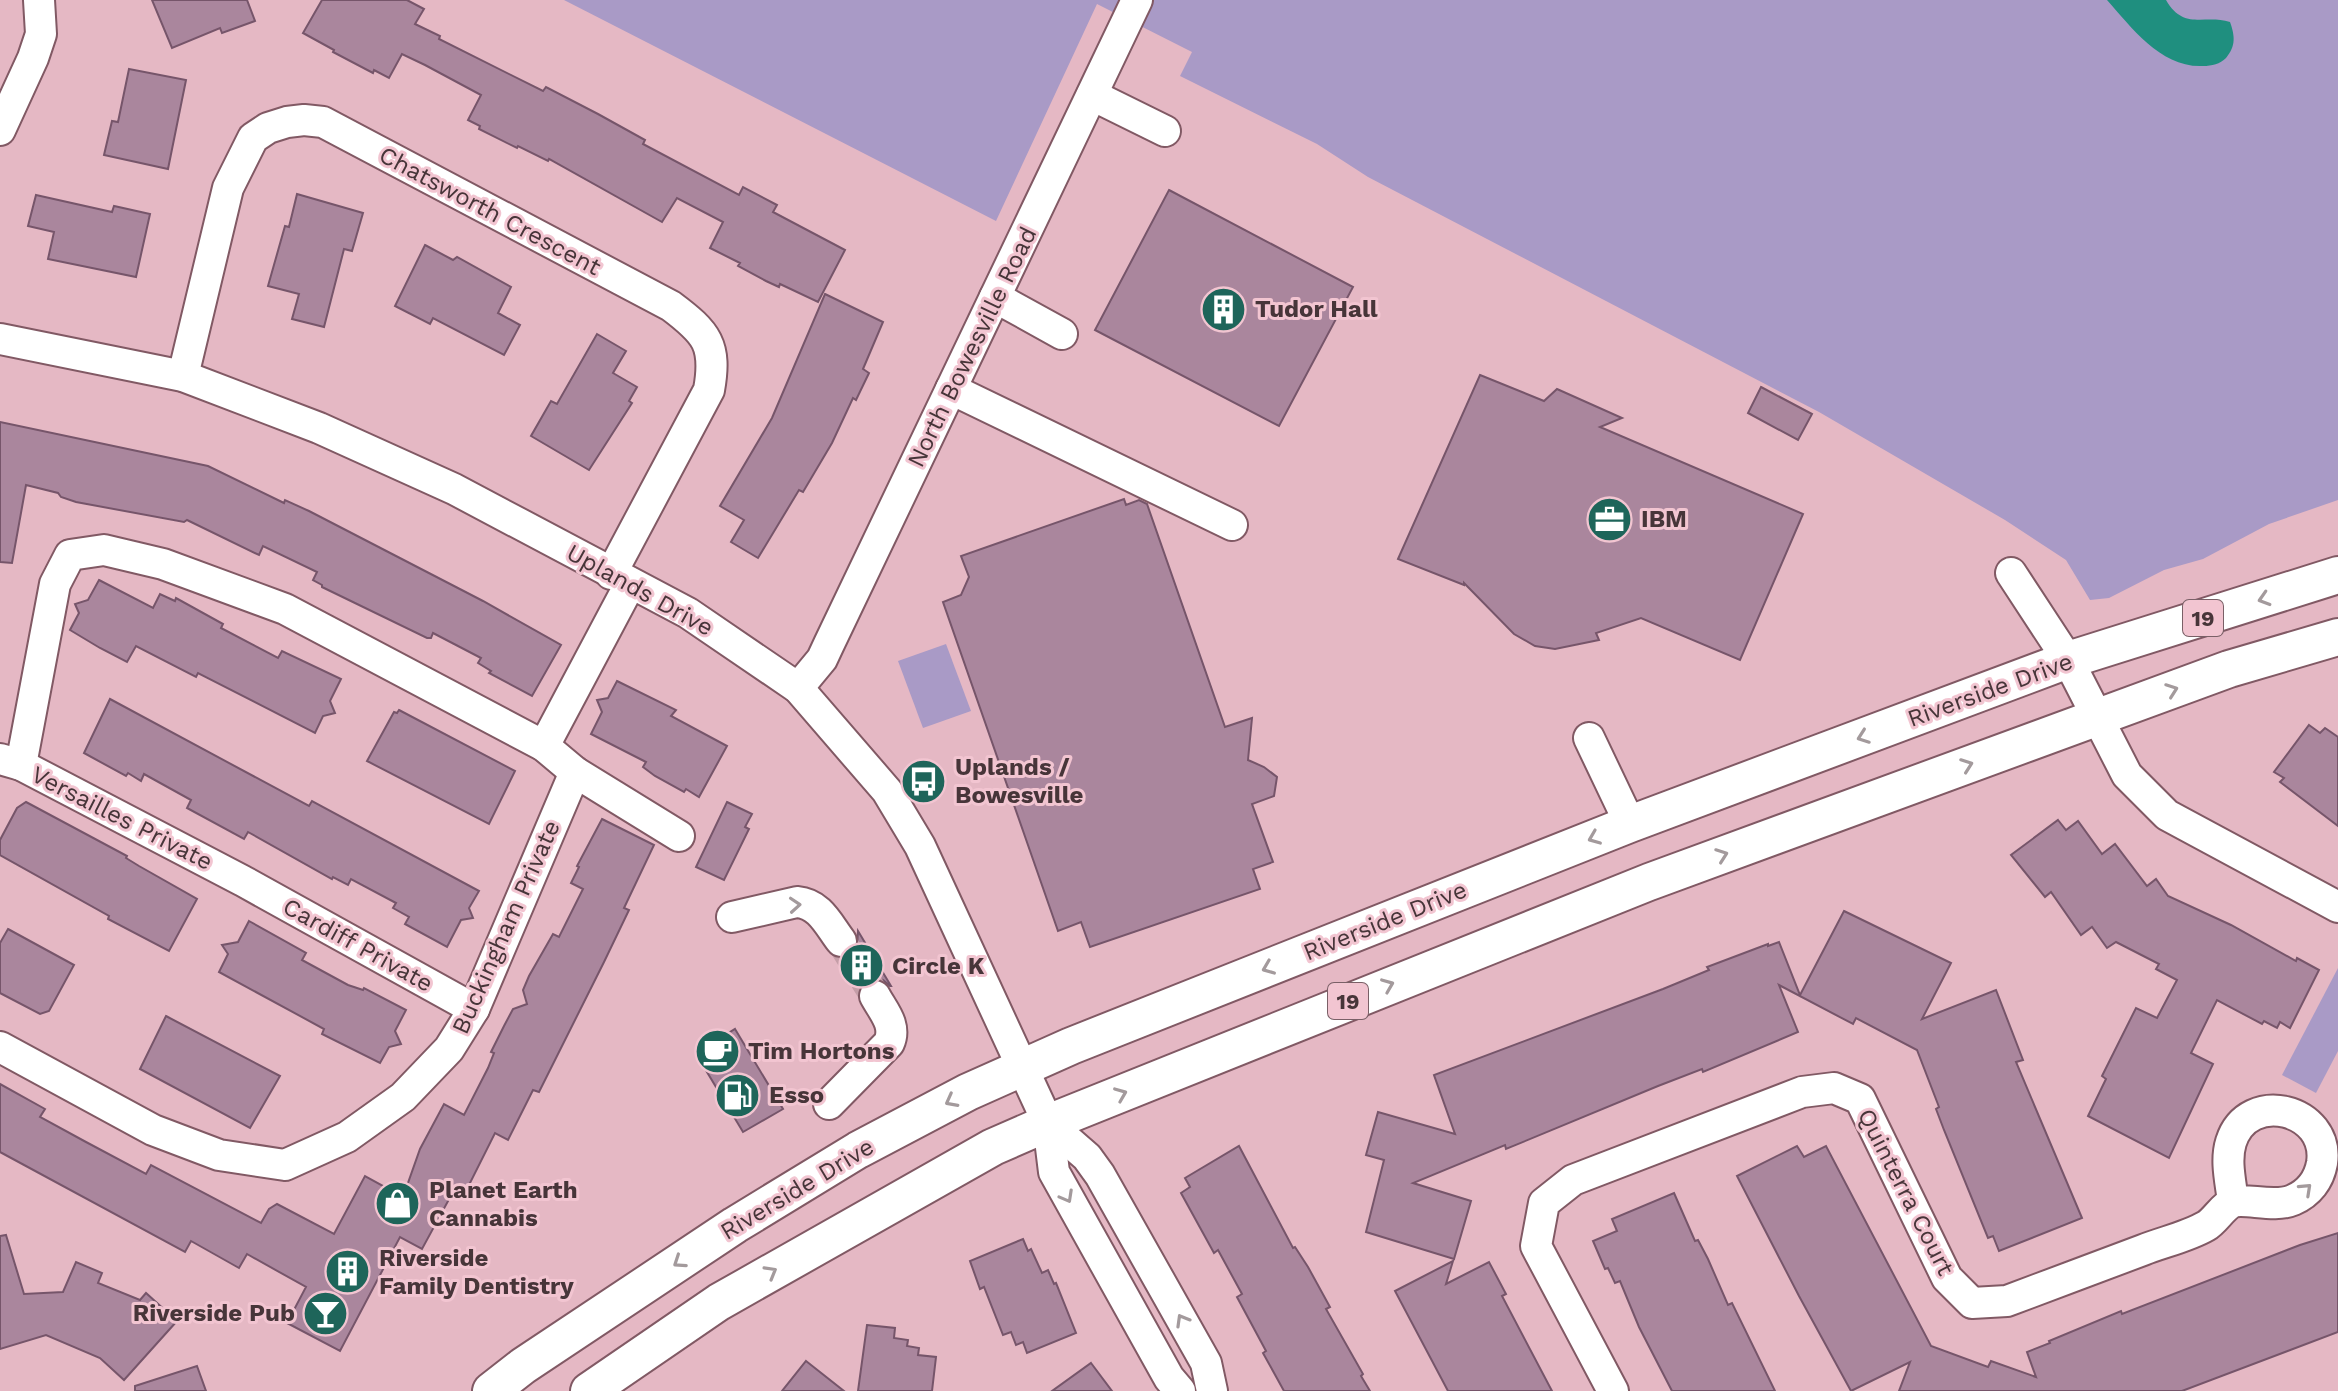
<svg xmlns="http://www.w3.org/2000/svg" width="2338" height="1391" font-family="'Work Sans',sans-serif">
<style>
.green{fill:#a99ac6}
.water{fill:#1f8f7f}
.building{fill:#aa869d;stroke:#76556a;stroke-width:2}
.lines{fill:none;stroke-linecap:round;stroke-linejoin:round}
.minor-tunnel{stroke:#c59ea8;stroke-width:30;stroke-dasharray:30 15;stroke-linecap:butt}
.minor-casing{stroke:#815964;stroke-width:34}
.major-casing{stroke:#815964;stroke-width:40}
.minor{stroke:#fff;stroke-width:30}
.major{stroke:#fff;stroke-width:36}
.oneway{stroke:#a39a9c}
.labels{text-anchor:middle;stroke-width:6;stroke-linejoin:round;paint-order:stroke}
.shield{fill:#f2c5d1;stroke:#7a6067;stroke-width:2}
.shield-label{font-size:22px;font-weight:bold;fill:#473539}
.street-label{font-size:24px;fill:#473539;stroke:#f2c5d1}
.poi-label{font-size:24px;font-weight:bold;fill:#473539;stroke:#f2c5d1;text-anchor:start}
</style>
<rect width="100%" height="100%" fill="#e5b8c4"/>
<g class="green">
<path d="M564 0H2338V500L2269 524 2203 559 2164 570 2109 598 2090 600 2066 560 2005 520 1819 412 1368 177 1317 144 1180 76 1192 52 1097 4 996 221Z"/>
<path d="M946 644 971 711 923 728 898 661Z"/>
<path d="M2338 968V1051L2316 1093 2282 1075Z"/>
</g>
<path class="water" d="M2107 0H2166C2184 31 2204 14 2230 22 2235 36 2236 46 2226 58 2220 64 2212 66 2203 66 2161 68 2132 28 2107 0Z"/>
<g class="building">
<path d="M152 0H247L255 21 222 33 220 28 172 48Z"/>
<path d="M322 0H407L424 9 415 24 440 36 439 39 543 91 546 87 598 114 645 140 643 144 739 195 743 187 777 205 773 212 845 250 818 302 780 284 779 287 766 281 738 266 740 263 710 248 723 222 677 198 662 222 549 159 548 161 518 146 517 148 479 129 480 126 468 120 481 95 425 65 402 54 389 78 374 70 373 73 333 52 334 50 303 33Z"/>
<path d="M129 69 186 80 168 169 104 155 112 121 118 122Z"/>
<path d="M1169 190 1353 287 1279 426 1095 330Z"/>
<path d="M297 194 363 213 352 251 344 249 324 327 292 319 299 294 268 286 285 226 289 227Z"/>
<path d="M36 195 112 212 114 206 150 214 136 277 48 259 54 232 28 226Z"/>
<path d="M425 245 453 260 457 257 511 287 498 313 520 325 504 355 433 318 430 324 395 306Z"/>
<path d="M825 294 883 322 863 369 869 373 856 400 853 398 832 443 803 492 799 490 758 558 731 542 744 520 720 506 772 418Z"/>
<path d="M597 334 626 351 613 373 637 387 629 401 632 403 589 470 531 436 551 401 557 404Z"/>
<path d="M1480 375 1544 401 1557 389 1622 418 1600 427 1803 514 1740 660 1641 618 1596 633 1599 640 1555 649 1535 646 1514 634 1464 583V585L1398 559Z"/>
<path d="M1761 387 1812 414 1798 440 1748 413Z"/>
<path d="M0 422 208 466 284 503 285 500 309 511 483 601 561 645 532 696 489 673 491 671 478 663 481 658 433 633 431 638H427L322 587V585L313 580 317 572 263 546 259 555 187 520 184 522 76 502 61 497 58 493 26 485 12 563 0 562Z"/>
<path d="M1124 499 1126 505 1139 500 1147 504 1225 727 1252 718 1248 760 1264 767 1277 777 1274 796 1252 804 1273 862 1253 869 1260 889 1090 947 1081 922 1058 931 943 602 961 595 969 577 961 556Z"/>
<path d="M99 580 153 608 160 594 175 601 176 598 223 624 221 628 278 658 282 651 341 679 330 701 335 713 323 716 315 733 198 673 196 677 136 646 127 662 100 648 70 630 79 613 75 604 88 600Z"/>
<path d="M617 681 676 710 671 716 727 746 699 797 686 789 684 792 655 776 643 767 646 762 591 734 602 712 597 700 608 698Z"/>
<path d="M110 699 309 806 312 801 479 891 469 908 473 918 461 920 447 947 405 924 409 917 393 908 396 903 351 879 348 885 333 877 332 879 248 832 244 839 187 808 191 800 144 774 141 781 128 773 126 776 84 753Z"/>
<path d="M399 710 515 771 489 824 367 761 394 712 397 713Z"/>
<path d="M2309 725 2320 733 2325 728 2338 737V826L2280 782 2284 778 2274 772Z"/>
<path d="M26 802 127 856 126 858 139 866 197 899 169 951 108 919 109 916 0 855V840L17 808Z"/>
<path d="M727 802 752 814 745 827 749 829 724 880 696 867Z"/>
<path d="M602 819 654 845 624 908 629 910 604 962 539 1092 533 1090 508 1140 495 1133 464 1195 454 1190 422 1249 400 1237 340 1351 287 1323 306 1287 247 1254 239 1268 191 1241 185 1252 0 1152V1084L45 1109 40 1117 86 1142 146 1174 151 1165 261 1223 269 1209 277 1204 334 1234 365 1176 403 1197 420 1149 444 1104 464 1115 488 1068 494 1053 491 1052 504 1026 513 1009 527 1004 523 990 529 976 553 934 559 937 583 889 571 883 579 867 577 866Z"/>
<path d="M2058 820 2066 830 2078 821 2102 854 2115 844 2147 886 2156 879 2168 896 2231 925 2296 961 2297 958 2319 970 2290 1028 2280 1022 2277 1028 2264 1021 2262 1024 2217 1000 2191 1053 2213 1064 2169 1158 2088 1116 2106 1079 2102 1076 2136 1008 2157 1018 2177 980 2156 969 2159 964 2116 942 2107 948 2092 927 2081 935 2051 892 2045 897 2011 855Z"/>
<path d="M1844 911 1951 963 1922 1019 1996 990 2023 1060 2016 1062 2082 1218 1999 1251 1993 1236 1988 1238 1944 1130 1936 1109 1939 1107 1917 1050 1856 1018 1853 1024 1779 985 1798 1032 1703 1072 1702 1069 1658 1086 1506 1149 1505 1145 1413 1183 1471 1201 1454 1259 1366 1232 1384 1160 1366 1155 1378 1112 1455 1134 1434 1075 1663 989 1709 970 1707 967 1768 944V946L1779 942 1800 995Z"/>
<path d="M249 921 306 953 302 960 348 985 363 990 364 988 406 1010 395 1031 401 1044 389 1047 380 1063 322 1034 324 1029 219 972 228 954 222 945 238 942Z"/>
<path d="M8 929 74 965 49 1011 40 1014 0 993V943Z"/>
<path d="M858 931 891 986H890L883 980 874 978 865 981 858 991 839 958 851 956 857 949Z"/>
<path d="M166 1016 280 1076 250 1128 140 1069Z"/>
<path d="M735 1029 783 1109 743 1132 704 1067 709 1064 701 1050Z"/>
<path d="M1239 1146 1293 1248 1295 1247 1308 1267 1330 1307 1326 1309 1363 1374 1361 1376 1370 1391H1284L1263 1353 1266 1351 1237 1297 1242 1294 1218 1250 1214 1253 1181 1193 1190 1187 1185 1178Z"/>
<path d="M1797 1146 1804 1157 1826 1146 1931 1346 1988 1367 1991 1361 2036 1377 2027 1352 2050 1343 2049 1341 2121 1311 2122 1314 2300 1245 2338 1233V1332L2182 1391H1899L1910 1362 1851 1391 1799 1296 1737 1176Z"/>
<path d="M1674 1193 1695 1241 1698 1240 1708 1259 1728 1305 1732 1303 1775 1391H1672L1639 1327 1620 1281 1615 1283 1608 1268 1605 1269 1593 1241 1617 1231 1612 1219Z"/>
<path d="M6 1235 24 1294 63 1292 76 1262 102 1273 98 1283 140 1300 146 1293 177 1321 124 1380 100 1358 46 1335 0 1349V1236Z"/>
<path d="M1023 1239 1028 1251 1031 1249 1042 1273 1048 1270 1054 1284 1056 1283 1076 1333 1027 1353 1023 1342 1016 1345 1011 1332 1003 1335 984 1287 980 1289 970 1261Z"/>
<path d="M1453 1261 1446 1284 1489 1262 1506 1294 1502 1296 1552 1391H1448L1395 1291Z"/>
<path d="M867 1325 895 1328 894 1338 908 1340 907 1346 919 1348 918 1355 936 1357 932 1391H858Z"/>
<path d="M806 1361 844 1391H782Z"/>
<path d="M1091 1363 1112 1391H1052Z"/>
<path d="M197 1366 206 1391H135V1386Z"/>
</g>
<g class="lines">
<path class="minor-tunnel" d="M841 941 875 996"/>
<defs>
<g id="minor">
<path d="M1092 95 1165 131"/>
<path d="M0 130 33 58 41 34 39 0"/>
<path d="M995 297 1062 334"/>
<path d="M0 339 183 376 319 428 454 489 688 613 798 688 887 791 920 846 1048 1123 1054 1172 1169 1378 1180 1391"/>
<path d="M183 376 228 188 253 138 268 128 287 122 304 120 323 122 671 306C707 333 717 345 709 390L611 574"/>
<path d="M951 389 1232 525"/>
<path d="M2011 573 2068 660 2127 775 2167 815 2338 907"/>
<path d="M798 688 822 659 829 644 1137 0"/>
<path d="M1589 738 1630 824"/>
<path d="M544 746 630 584"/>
<path d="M0 759 21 765 243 881 474 1009"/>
<path d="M21 765 55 584 70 555 104 550 163 564 285 609 544 746 575 772 679 836"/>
<path d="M732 917 797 902C820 904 828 924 841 941"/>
<path d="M0 1047 153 1130 219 1155 285 1165 347 1137 403 1097 449 1049 474 1009 575 772"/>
<path d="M829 1104 889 1043C897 1025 883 1011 875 996"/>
<path d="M1048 1123 1087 1157 1100 1175 1206 1363 1212 1391"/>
<path d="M1613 1391 1536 1246 1544 1203 1573 1180 1802 1092 1834 1088 1860 1099 1947 1278 1972 1303 2007 1301C2052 1284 2098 1267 2143 1250 2163 1242 2187 1237 2206 1226 2215 1221 2223 1206 2233 1202 2246 1198 2275 1208 2293 1200 2309 1193 2319 1180 2322 1163 2330 1109 2248 1088 2231 1142 2225 1161 2231 1183 2233 1202"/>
</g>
<g id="major">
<path d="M491 1391 523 1366 735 1225 858 1150 968 1092 1071 1046 1630 824 2068 660 2338 575"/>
<path d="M589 1391 719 1302 993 1147 1048 1123 1649 882 2229 669 2338 637"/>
</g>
</defs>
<use href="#minor" class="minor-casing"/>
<use href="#major" class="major-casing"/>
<use href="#minor" class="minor"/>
<use href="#major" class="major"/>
</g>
<defs><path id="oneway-chevron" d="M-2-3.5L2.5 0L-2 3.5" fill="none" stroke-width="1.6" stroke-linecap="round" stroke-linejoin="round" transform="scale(2)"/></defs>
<g class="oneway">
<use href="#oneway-chevron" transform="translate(2264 599) rotate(163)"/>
<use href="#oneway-chevron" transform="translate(2172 690) rotate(-20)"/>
<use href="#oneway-chevron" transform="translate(1863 737) rotate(160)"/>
<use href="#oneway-chevron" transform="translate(1967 765) rotate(-20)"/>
<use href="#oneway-chevron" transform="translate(1594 838) rotate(158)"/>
<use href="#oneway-chevron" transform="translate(1722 855) rotate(-20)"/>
<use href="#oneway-chevron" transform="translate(795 905) rotate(-4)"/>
<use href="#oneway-chevron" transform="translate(1268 968) rotate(158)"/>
<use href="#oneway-chevron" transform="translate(1388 985) rotate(-22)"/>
<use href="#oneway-chevron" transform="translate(1121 1094) rotate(-22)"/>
<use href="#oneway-chevron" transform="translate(951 1101) rotate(152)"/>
<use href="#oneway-chevron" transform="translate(2306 1189) rotate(-43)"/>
<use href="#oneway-chevron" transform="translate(1067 1197) rotate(61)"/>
<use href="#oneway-chevron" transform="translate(679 1262) rotate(146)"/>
<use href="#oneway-chevron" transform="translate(771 1272) rotate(-30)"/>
<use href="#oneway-chevron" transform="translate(1182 1320) rotate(-120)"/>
</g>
<defs>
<symbol id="building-disc" viewBox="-11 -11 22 22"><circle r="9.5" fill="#1e655a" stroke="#f2c5d1"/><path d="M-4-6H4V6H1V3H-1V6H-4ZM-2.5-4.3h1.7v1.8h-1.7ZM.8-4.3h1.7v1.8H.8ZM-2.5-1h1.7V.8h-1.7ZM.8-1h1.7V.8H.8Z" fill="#fff"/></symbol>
<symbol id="office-disc" viewBox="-11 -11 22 22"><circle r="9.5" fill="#1e655a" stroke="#f2c5d1"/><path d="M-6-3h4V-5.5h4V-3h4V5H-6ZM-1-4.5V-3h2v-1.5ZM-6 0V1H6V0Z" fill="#fff"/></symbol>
<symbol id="bus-disc" viewBox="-11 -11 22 22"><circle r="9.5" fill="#1e655a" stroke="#f2c5d1"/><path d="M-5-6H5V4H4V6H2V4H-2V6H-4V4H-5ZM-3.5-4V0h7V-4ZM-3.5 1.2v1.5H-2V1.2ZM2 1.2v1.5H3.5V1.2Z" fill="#fff"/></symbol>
<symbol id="cafe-disc" viewBox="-11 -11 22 22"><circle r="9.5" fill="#1e655a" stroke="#f2c5d1"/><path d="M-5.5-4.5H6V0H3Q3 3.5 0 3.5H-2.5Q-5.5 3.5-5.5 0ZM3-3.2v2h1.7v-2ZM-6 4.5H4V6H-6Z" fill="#fff"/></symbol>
<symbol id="fuel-disc" viewBox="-11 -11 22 22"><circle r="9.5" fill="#1e655a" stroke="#f2c5d1"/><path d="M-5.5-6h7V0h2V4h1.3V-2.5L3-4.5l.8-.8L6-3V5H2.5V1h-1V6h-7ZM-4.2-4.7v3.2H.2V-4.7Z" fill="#fff"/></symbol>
<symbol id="shop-disc" viewBox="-11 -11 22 22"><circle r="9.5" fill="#1e655a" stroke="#f2c5d1"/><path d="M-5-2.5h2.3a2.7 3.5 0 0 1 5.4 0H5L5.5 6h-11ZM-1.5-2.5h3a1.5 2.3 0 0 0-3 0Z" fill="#fff"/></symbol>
<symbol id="bar-disc" viewBox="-11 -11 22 22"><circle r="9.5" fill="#1e655a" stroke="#f2c5d1"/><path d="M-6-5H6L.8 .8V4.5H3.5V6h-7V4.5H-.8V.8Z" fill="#fff"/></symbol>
</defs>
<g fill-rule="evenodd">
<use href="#building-disc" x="1198" y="284" width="51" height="51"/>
<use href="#office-disc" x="1584" y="494" width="51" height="51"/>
<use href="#bus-disc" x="898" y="756" width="51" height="51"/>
<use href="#building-disc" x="836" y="940" width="51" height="51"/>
<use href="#cafe-disc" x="692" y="1026" width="51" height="51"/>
<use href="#fuel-disc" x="712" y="1070" width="51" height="51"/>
<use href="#shop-disc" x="372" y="1178" width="51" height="51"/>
<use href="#building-disc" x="322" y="1246" width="51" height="51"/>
<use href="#bar-disc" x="300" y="1288" width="51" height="51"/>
</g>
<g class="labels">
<g class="shield">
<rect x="2183" y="600" width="40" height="36" rx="6"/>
<rect x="1328" y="983" width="40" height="36" rx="6"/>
</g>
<g class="shield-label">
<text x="2203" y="626">19</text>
<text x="1348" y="1009">19</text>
</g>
<g class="street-label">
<text transform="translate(490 211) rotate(28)" y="8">Chatsworth Crescent</text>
<text transform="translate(972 347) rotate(-64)" y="8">North Bowesville Road</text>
<text transform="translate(640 590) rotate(29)" y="8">Uplands Drive</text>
<text transform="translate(1990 690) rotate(-20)" y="8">Riverside Drive</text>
<text transform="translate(122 818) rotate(27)" y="8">Versailles Private</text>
<text transform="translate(1385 921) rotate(-22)" y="8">Riverside Drive</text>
<text transform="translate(506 927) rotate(-66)" y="8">Buckingham Private</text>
<text transform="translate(358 945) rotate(29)" y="8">Cardiff Private</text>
<text transform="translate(797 1189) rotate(-31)" y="8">Riverside Drive</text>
<text transform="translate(1906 1192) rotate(63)" y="8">Quinterra Court</text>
</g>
<g class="poi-label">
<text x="1255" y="317">Tudor Hall</text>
<text x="1641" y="527">IBM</text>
<text x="955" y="775">Uplands /<tspan x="955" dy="28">Bowesville</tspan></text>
<text x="892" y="974">Circle K</text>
<text x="748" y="1059">Tim Hortons</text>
<text x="769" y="1103">Esso</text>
<text x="429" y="1198">Planet Earth<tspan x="429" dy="28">Cannabis</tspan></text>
<text x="379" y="1266">Riverside<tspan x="379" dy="28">Family Dentistry</tspan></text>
<text x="295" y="1321" text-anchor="end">Riverside Pub</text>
</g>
</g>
</svg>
